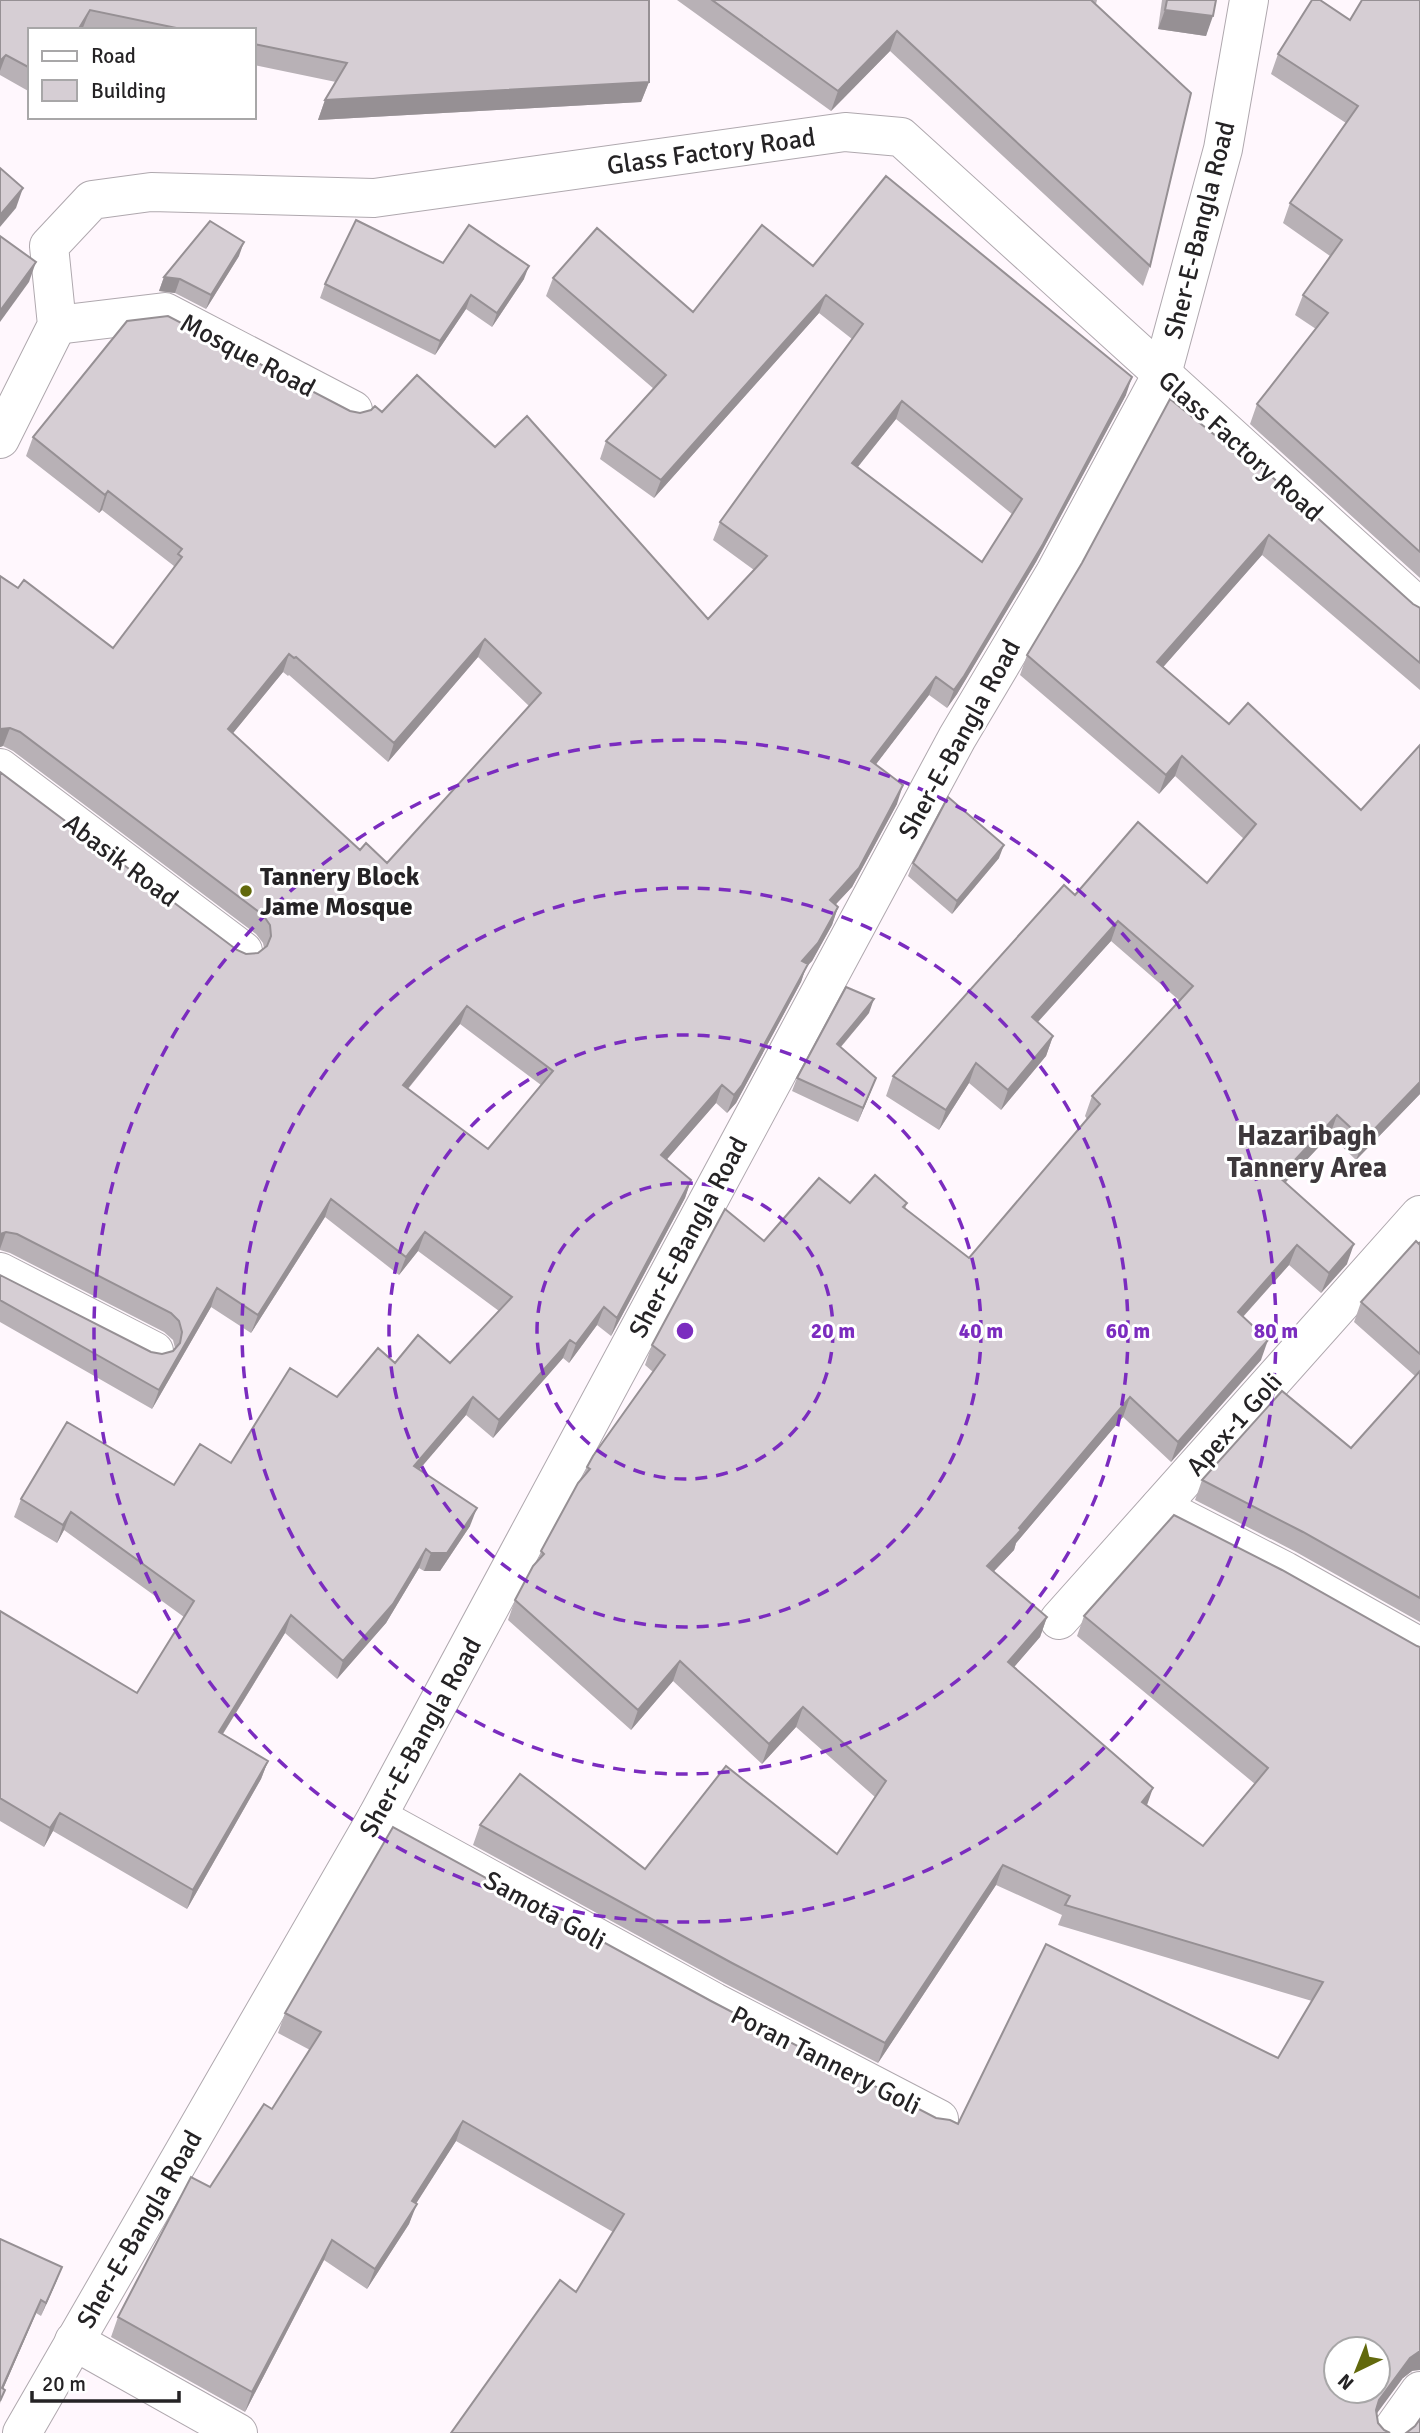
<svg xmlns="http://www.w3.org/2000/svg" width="1420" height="2433" font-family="Signika,sans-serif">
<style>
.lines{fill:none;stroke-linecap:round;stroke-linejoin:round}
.minor-casing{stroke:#afa8ae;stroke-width:40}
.tertiary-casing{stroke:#afa8ae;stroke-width:40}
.minor{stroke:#fff;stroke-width:38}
.tertiary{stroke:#fff;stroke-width:38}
.wall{fill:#b8b1b6;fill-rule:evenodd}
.shaded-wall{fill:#969094}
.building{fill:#d6ced4;stroke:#969094;stroke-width:2;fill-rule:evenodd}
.ring{fill:none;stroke:#7b2cbf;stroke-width:3.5;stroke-dasharray:12 9}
.poi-dot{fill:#62690c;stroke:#fff;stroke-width:2.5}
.labels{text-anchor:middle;stroke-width:6;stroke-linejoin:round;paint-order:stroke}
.street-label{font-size:26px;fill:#252325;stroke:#fff}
.poi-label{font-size:26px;font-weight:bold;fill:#252325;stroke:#fff;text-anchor:start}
.neighbourhood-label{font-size:28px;font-weight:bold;fill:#3e383c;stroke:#fff}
.centre{fill:#7b2cbf;stroke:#fff;stroke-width:3.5}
.ring-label{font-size:21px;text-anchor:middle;font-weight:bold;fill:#7b2cbf;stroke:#fff;stroke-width:6;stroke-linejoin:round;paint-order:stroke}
</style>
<rect width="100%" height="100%" fill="#fff7fd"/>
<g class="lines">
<defs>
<g id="minor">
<path d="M57 325 165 312 353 410"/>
<path d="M0 439 57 325 49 246 92 200 151 192 374 198 845 132 901 137 1420 608"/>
<path d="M0 768 243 951"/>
<path d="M0 1272 154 1351"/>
<path d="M1160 1507 1285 1571 1420 1647"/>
<path d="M1059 1620 1420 1215"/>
<path d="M377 1817 714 2002 939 2119"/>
<path d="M74 2341 238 2433"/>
<path d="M1390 2433 1420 2391"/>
</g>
<path id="tertiary" d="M22 2433 377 1817 957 738 1055 573 1162 374 1223 149 1249 0"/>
</defs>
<use href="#minor" class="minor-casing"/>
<use href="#tertiary" class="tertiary-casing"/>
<use href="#minor" class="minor"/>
<use href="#tertiary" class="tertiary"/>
</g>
<g class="wall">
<path d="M0 0H649V82L641 102 318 120 325 100 336 82 254 65V30H30V92L0 75Z"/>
<path d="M677 0H1097L1096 4 1150 266 1143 286 890 51 831 111Z"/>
<path d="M1162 0H1216L1206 36 1158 29Z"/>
<path d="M1420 0V578L1250 424 1257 404 1316 329 1295 315 1303 295 1330 256 1283 223 1290 203 1346 123 1271 74 1278 54 1350 20Z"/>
<path d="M239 256 206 309 175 293 159 291 164 277Z"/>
<path d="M813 266 1126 395 1036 562 957 694 947 708 929 695 875 765 897 804 852 887 835 905 838 907 832 925 812 961 806 967 801 982 736 1103 727 1113 716 1103 667 1159 691 1180 685 1198 611 1336 597 1325 569 1363 563 1358 493 1438 466 1415 419 1469 470 1526 440 1571H424L419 1568 386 1623 337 1679 285 1633 223 1734 268 1761 261 1779 187 1909 53 1831 44 1847 0 1821V1611L137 1693 184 1617 64 1530 57 1543 14 1517 21 1499 174 1485 231 1463 337 1397 395 1363H450L499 1311 418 1251 399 1275 325 1217 251 1333 211 1307 152 1409 0 1322V1275L151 1352 162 1354 173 1351 175 1348 173 1340 164 1332 10 1253 0 1250V772L237 950 246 954 258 953 264 948 263 943 256 934 13 751 3 746 0 747V576L113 648 173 569 174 566 102 510 99 513 26 456 33 437 350 411 360 413 382 412 495 447 708 619 754 570 713 540 720 522 852 339 819 313 654 498 600 459 606 441 654 389 546 296 553 278 693 312ZM896 419 1012 514 982 562 857 467ZM478 657 529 706 387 863 360 850 232 734 283 672 288 676 289 675 388 762ZM460 1024 541 1085 488 1149 408 1089Z"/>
<path d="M524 279 492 327 466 309 435 355 320 298 325 284Z"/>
<path d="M1170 399 1413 604 1420 608V690L1262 555 1163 667 1229 724 1361 810 1420 745V1094L1356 1160 1330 1135 1285 1182 1347 1264 1321 1293 1289 1265 1243 1317 1261 1360 1171 1462 1123 1417 1016 1543 1014 1550 993 1572 1047 1617 1040 1637 1014 1667 1147 1806 1203 1846 1255 1784 1077 1636 1084 1616 1282 1570 1412 2371 1403 2378 576 2292 613 2232 456 2141 416 2203 409 2224 367 2289 324 2260 245 2412 111 2337 118 2317 210 2187 272 2109 310 2050 278 2033 285 2013 711 2001 936 2118 958 2124 1278 2058 1312 2001 1058 1925 1062 1915 996 1885 878 2063 724 1983 473 1845 480 1825 645 1869 837 1854 875 1797 796 1727 762 1764 673 1681 631 1730 508 1620 515 1600 538 1561 541 1551 583 1477 587 1467 653 1372 645 1365 652 1345 764 1241 850 1203H907L905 1209 969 1258 1087 1119 1085 1116 1092 1096 1180 1001 1111 941 1038 1022 1053 1036 1046 1056 1001 1110 969 1083 939 1130 886 1096 893 1076 1075 895 1207 883 1244 839 1175 776 1159 794 1020 675 1027 655 1082 563Z"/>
<path d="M999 858 952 914 908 876 913 863Z"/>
<path d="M869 1013 841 1047 871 1091 858 1122 792 1091 797 1078Z"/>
<path d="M1420 1242V1622L1296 1552 1195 1500 1202 1480 1351 1448 1415 1376 1354 1322 1361 1302Z"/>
<path d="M0 2239 57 2280 41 2316 36 2313 3 2389 0 2404Z"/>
</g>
<g class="shaded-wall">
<path d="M90 10 82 30H78Z"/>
<path d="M1165 10 1213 16 1206 36 1158 29Z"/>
<path d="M897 31 890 51 831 111 838 91Z"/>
<path d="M6 55 0 71V61Z"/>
<path d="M649 82 641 102 318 120 325 100Z"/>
<path d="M23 188 16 208 0 227V215Z"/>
<path d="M244 242 239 256 206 309 211 295Z"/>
<path d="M36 262 29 282 0 322V311Z"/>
<path d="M529 266 524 279 492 327 497 313Z"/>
<path d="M164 277 180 279 175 293 159 291Z"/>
<path d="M471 295 466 309 435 355 440 341Z"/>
<path d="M826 295 819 313 654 498 661 480Z"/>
<path d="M1132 377 1126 395 1036 562 957 694 947 708 954 690Z"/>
<path d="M902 401 896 419 846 482 852 463Z"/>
<path d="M108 491 102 510 99 513 105 495Z"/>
<path d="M1269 535 1262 555 1150 682 1157 662Z"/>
<path d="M485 639 478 657 388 762 394 743Z"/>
<path d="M289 654 283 672 221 748 228 729Z"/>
<path d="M936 677 929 695 864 780 871 761Z"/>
<path d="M10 728 3 746 0 747V729Z"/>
<path d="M1182 756 1175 776 1159 794 1166 775Z"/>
<path d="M903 785 897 804 852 887 823 918 830 900Z"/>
<path d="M1004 845 999 858 952 914 957 901Z"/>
<path d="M838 907 832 925 812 961 806 967 801 982 736 1103 727 1113 734 1095 802 961Z"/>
<path d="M1118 921 1111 941 1024 1037 1032 1017Z"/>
<path d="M874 999 869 1013 832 1057 837 1044Z"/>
<path d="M467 1006 460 1024 396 1103 403 1085Z"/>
<path d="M1053 1036 1046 1056 1001 1110 1008 1090Z"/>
<path d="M976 1063 969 1083 939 1130 946 1110Z"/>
<path d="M876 1078 871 1091 858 1122 863 1108Z"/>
<path d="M1420 1082V1094L1356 1160 1364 1140Z"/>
<path d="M722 1085 716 1103 655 1173 661 1155Z"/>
<path d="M1337 1115 1330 1135 1272 1197 1279 1177Z"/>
<path d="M691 1180 685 1198 611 1336 617 1318Z"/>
<path d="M331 1199 325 1217 251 1333 258 1315Z"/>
<path d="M6 1232 0 1249V1234Z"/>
<path d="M425 1232 418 1251 399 1275 406 1257Z"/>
<path d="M1354 1244 1347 1264 1321 1293 1329 1273Z"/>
<path d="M1297 1245 1289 1265 1230 1331 1238 1312Z"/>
<path d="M217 1288 211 1307 152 1409 159 1390Z"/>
<path d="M604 1307 597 1325 569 1363 576 1344Z"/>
<path d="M570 1340 563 1358 493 1438 499 1420Z"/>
<path d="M1268 1340 1261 1360 1171 1462 1178 1442Z"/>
<path d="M473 1397 466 1415 407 1484 414 1466Z"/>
<path d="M1130 1397 1123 1417 1016 1543 1014 1550 980 1586 987 1566Z"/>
<path d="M477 1508 470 1526 440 1571H424L431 1553Z"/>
<path d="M71 1512 64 1530 57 1543 63 1525Z"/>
<path d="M426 1549 419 1568 386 1623 337 1679 343 1661Z"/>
<path d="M291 1615 285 1633 212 1751 219 1732Z"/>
<path d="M1047 1617 1040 1637 1001 1682 1008 1662Z"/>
<path d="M680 1661 673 1681 631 1730 638 1710Z"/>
<path d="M803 1707 796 1727 762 1764 769 1744Z"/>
<path d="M268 1761 261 1779 187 1909 193 1890Z"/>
<path d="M1153 1788 1146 1808 1142 1802Z"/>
<path d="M60 1813 53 1831 44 1847 50 1828Z"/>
<path d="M1003 1865 996 1885 878 2063 885 2043Z"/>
<path d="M463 2121 456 2141 405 2221 412 2201Z"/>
<path d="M417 2204 409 2224 367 2289 375 2269Z"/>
<path d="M332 2240 324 2260 245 2412 252 2392Z"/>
<path d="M62 2267 57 2280 41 2316 46 2303Z"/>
<path d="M41 2300 36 2313 0 2396 2 2388Z"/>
<path d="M1419 2351H1420V2370L1412 2371 1403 2378 1372 2420 1379 2400 1410 2358Z"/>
</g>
<g class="building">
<path d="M0 0H649V82L325 100 347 63 254 44V30H186L90 10 78 30H30V68L6 55 0 61Z"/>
<path d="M712 0H1091L1191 93 1150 266 897 31 838 91Z"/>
<path d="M1167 0H1216L1213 16 1165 10Z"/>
<path d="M1312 0H1320L1350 20 1362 0H1420V552L1257 404 1328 313 1303 295 1342 240 1290 203 1358 106 1278 54Z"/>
<path d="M0 168 23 188 0 215Z"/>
<path d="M886 176 1132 377 1043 544 964 676 954 690 936 677 871 761 903 785 859 868 830 900 838 907 818 943 802 961 808 964 742 1085 734 1095 722 1085 661 1155 691 1180 617 1318 604 1307 576 1344 570 1340 499 1420 473 1397 414 1466 477 1508 447 1553H431L426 1549 393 1604 343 1661 291 1615 219 1732 268 1761 193 1890 60 1813 50 1828 0 1798V1611L137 1693 194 1601 71 1512 63 1525 21 1499 67 1422 174 1485 200 1444 231 1463 290 1368 337 1397 378 1348 395 1363 418 1335 450 1363 512 1297 425 1232 406 1257 331 1199 258 1315 217 1288 159 1390 0 1300V1275L151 1352 162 1354 173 1351 180 1343 182 1332 179 1321 171 1313 17 1234 6 1232 0 1234V772L237 950 246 954 258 953 267 946 271 936 270 925 263 915 20 732 10 728 0 729V576L18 588 24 580 113 648 182 557 178 554 182 549 108 491 105 495 33 437 127 321 168 316 350 411 360 413 371 410 375 406 382 412 417 375 495 447 527 416 708 619 767 556 720 522 863 324 826 295 661 480 606 441 666 375 553 278 597 228 693 312 762 225 813 266ZM902 401 1022 499 982 562 852 463ZM485 639 541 693 387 863 366 843 360 850 228 729 289 654 294 658 296 657 394 743ZM467 1006 553 1071 488 1149 403 1085Z"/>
<path d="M356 220 443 263 469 225 529 266 497 313 471 295 440 341 325 284Z"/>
<path d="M210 221 244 242 211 295 180 279 164 277Z"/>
<path d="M0 236 36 262 0 311Z"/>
<path d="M1170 399 1226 444 1230 439 1413 604 1420 608V663L1269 535 1157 662 1229 724 1248 703 1361 810 1420 745V1082L1364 1140 1337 1115 1279 1177 1354 1244 1329 1273 1297 1245 1238 1312 1268 1340 1178 1442 1130 1397 1019 1528 1021 1530 987 1566 1047 1617 1008 1662 1153 1788 1142 1802 1203 1846 1268 1768 1084 1616 1174 1515 1282 1570 1417 1646 1420 1647V2351L1410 2358 1379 2400 1376 2410 1378 2423 1384 2430 1390 2433H451L560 2280 576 2292 624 2214 463 2121 412 2201 417 2204 375 2269 332 2240 252 2392 118 2317 191 2177 210 2187 264 2104 272 2109 321 2032 285 2013 393 1827 711 2001 936 2118 950 2120 958 2124 1046 1944 1278 2058 1323 1982 1065 1905 1070 1896 1003 1865 885 2043 732 1963 480 1825 520 1774 645 1869 726 1766 837 1854 886 1781 803 1707 769 1744 680 1661 638 1710 515 1600 533 1566 544 1554 541 1551 578 1483 590 1469 587 1467 593 1456 665 1355 652 1345 725 1209 764 1241 819 1178 850 1203 875 1175 907 1203 903 1207 969 1258 1100 1104 1092 1096 1193 986 1118 921 1032 1017 1053 1036 1008 1090 976 1063 946 1110 893 1076 1064 885 1075 895 1138 822 1207 883 1256 824 1182 756 1166 775 1027 655 1082 563ZM1336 2349H1378V2391H1336Z"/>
<path d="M948 797 1004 845 957 901 913 863Z"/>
<path d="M846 987 874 999 837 1044 876 1078 863 1108 797 1078Z"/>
<path d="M1416 1241 1419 1244 1420 1242V1354L1361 1302Z"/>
<path d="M1420 1371V1598L1303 1532 1202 1480 1282 1391 1351 1448Z"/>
<path d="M0 2239 62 2267 46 2303 41 2300 2 2388 5 2390 0 2401Z"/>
<path d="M1420 2419V2433H1406L1415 2426Z"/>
</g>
<g class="ring">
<circle cx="685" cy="1331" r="148"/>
<circle cx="685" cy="1331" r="296"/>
<circle cx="685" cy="1331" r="443"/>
<circle cx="685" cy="1331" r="591"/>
</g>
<circle class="poi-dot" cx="246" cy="891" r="7"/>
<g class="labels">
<g class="street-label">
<text transform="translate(711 151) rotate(-8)" y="9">Glass Factory Road</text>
<text transform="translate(1199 230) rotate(-76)" y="9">Sher-E-Bangla Road</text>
<text transform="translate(248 355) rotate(28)" y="9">Mosque Road</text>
<text transform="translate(1241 446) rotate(42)" y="9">Glass Factory Road</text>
<text transform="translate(959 739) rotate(-61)" y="9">Sher-E-Bangla Road</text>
<text transform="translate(121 860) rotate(37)" y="9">Abasik Road</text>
<text transform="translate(688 1237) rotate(-62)" y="9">Sher-E-Bangla Road</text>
<text transform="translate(1234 1424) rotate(-48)" y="9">Apex-1 Goli</text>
<text transform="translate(420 1737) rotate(-61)" y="9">Sher-E-Bangla Road</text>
<text transform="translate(545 1910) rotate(29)" y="9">Samota Goli</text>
<text transform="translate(826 2060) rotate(27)" y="9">Poran Tannery Goli</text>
<text transform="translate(139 2229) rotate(-60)" y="9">Sher-E-Bangla Road</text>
</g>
<g class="poi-label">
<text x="260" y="885">Tannery Block<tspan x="260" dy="30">Jame Mosque</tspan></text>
</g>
<g class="neighbourhood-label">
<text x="1307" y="1145">Hazaribagh<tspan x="1307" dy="32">Tannery Area</tspan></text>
</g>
</g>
<circle cx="685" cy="1331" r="10" class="centre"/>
<g class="ring-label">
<text x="833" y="1338">20 m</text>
<text x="981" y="1338">40 m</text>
<text x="1128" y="1338">60 m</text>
<text x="1276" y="1338">80 m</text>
</g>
<rect x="28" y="28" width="228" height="91" fill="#ffffff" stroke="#a8a7a8" stroke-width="2"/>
<rect x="42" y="51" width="35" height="10" fill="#ffffff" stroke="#a8a7a8" stroke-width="2"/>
<text x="91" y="63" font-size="21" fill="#252325">Road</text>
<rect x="42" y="80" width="35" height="21" fill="#d6ced4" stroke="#a8a7a8" stroke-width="2"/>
<text x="91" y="98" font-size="21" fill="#252325">Building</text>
<g transform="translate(1357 2370) rotate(223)"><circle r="33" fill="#ffffff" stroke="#a8a7a8" stroke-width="2"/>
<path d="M0-5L12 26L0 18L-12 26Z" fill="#62690c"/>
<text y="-10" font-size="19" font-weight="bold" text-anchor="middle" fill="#252325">N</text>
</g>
<path d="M32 2391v10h147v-10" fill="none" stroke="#252325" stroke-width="3.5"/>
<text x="42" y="2391" font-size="21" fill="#252325" stroke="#ffffff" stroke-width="5" paint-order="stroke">20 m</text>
</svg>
